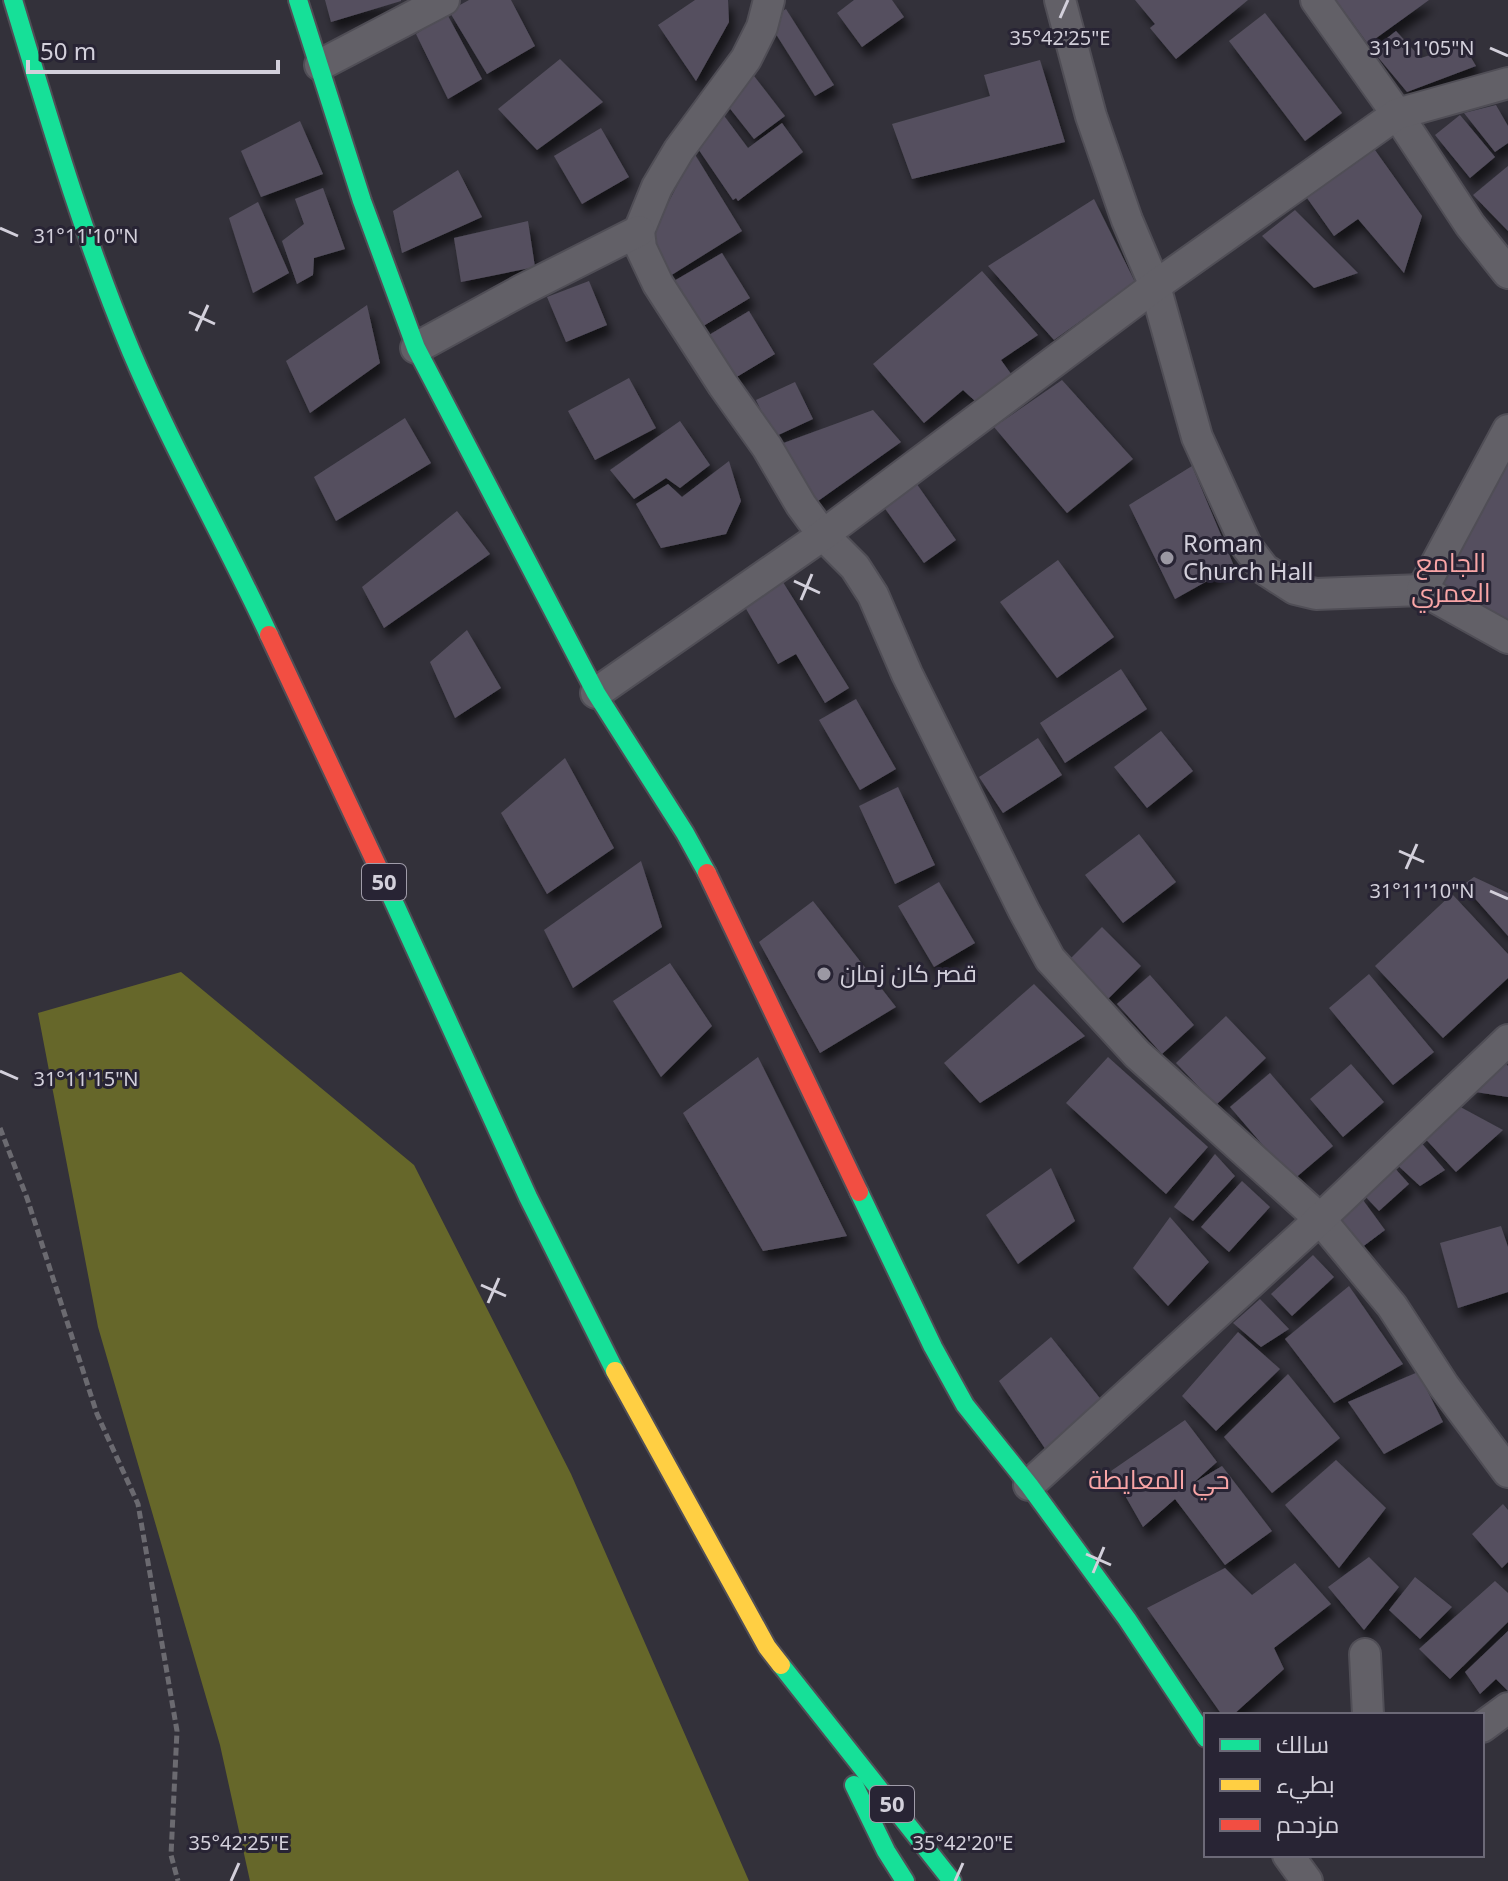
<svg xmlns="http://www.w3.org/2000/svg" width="1508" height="1881" font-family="'Noto Sans',Cairo,sans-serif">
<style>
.forest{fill:#66672a}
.building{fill:#55505f;filter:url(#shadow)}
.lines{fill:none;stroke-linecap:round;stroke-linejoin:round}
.street-casing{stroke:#504e56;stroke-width:34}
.fast-casing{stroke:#504e56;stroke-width:22}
.slow-casing{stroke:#504e56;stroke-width:22}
.jam-casing{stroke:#504e56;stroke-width:22}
.path{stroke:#6b6a70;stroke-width:5;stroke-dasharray:8 4;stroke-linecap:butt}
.street{stroke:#626067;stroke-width:30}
.fast{stroke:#16e098;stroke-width:18}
.slow{stroke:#ffcf43;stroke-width:18}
.jam{stroke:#f24e42;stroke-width:18}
.ticks{fill:none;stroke:#d3d0db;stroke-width:3}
.poi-dot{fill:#9b98a3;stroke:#282434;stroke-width:3}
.labels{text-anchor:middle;stroke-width:6;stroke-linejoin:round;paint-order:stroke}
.shield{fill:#282434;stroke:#a09ca9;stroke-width:2}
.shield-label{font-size:22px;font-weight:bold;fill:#d3d0db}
.poi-label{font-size:24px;fill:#d3d0db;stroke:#282434;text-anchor:start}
.neighbourhood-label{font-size:26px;fill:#f9a5a6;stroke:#282434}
.ticks-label{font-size:20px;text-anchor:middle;fill:#d3d0db;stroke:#282434;stroke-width:6;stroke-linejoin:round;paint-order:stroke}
</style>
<defs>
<filter id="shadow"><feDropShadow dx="5" dy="9" stdDeviation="4" flood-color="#0009"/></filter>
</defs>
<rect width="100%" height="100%" fill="#33313a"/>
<path class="forest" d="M181 972 414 1165 571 1474 749 1881H250L220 1745 98 1327 38 1013Z"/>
<g class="building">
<path d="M325 0H401V1L331 22Z"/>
<path d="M469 0H511L535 46 487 74 449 11Z"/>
<path d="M695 0H728L729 22 696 81 658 25Z"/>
<path d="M854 0H892L904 17 862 47 837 13Z"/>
<path d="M1135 0H1248L1176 59 1150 28 1155 24Z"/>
<path d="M1336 0H1429L1368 44Z"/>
<path d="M786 9 834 85 815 96 767 20Z"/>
<path d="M1265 13 1342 113 1305 141 1229 41Z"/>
<path d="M447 14 482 79 448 99 416 34Z"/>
<path d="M1396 31 1421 58 1463 44 1476 66 1407 92 1372 50Z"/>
<path d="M560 59 603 102 537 150 498 109Z"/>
<path d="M1040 60 1065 142 912 179 892 124 990 96 984 75Z"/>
<path d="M751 72 785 116 754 139 720 96Z"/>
<path d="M1496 105 1508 126V143L1495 152 1464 113Z"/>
<path d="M722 113 748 148 782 123 803 152 738 201 736 198 733 200 690 137Z"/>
<path d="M1460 115 1495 157 1470 178 1435 135Z"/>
<path d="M300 121 323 174 261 197 241 151Z"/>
<path d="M601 128 629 177 582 204 554 156Z"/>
<path d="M1370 143 1422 216 1404 273 1358 219 1334 236 1302 191Z"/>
<path d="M694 153 742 231 670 276 649 240Z"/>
<path d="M1508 166V231L1473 195Z"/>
<path d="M458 170 482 217 402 253 393 211Z"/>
<path d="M323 188 345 249 314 258 313 275 297 284 282 241 304 224 295 199Z"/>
<path d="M1094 199 1135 282 1054 340 988 266Z"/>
<path d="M258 202 289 273 253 293 229 218Z"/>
<path d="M1295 210 1358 273 1314 288 1262 236Z"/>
<path d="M528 221 535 267 461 282 454 238Z"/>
<path d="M722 253 750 298 695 331 667 285Z"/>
<path d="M982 271 1038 335 1001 360 1014 378 975 401 963 390 924 423 873 364Z"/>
<path d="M589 281 607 325 566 342 547 297Z"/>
<path d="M367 305 380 363 310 413 286 361Z"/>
<path d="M749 311 775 354 730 381 704 338Z"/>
<path d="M629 378 656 428 595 460 568 411Z"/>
<path d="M1062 380 1133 459 1067 513 994 427Z"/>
<path d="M795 382 813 419 774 437 756 400Z"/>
<path d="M873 410 901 442 811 506 770 448Z"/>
<path d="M405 418 431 463 336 521 314 477Z"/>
<path d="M680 421 710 465 680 488 666 478 634 499 610 470Z"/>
<path d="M1508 458V627L1435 586Z"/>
<path d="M729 461 741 501 726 534 661 548 636 504 668 484 682 497Z"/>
<path d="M1192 466 1234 566 1175 599 1129 505Z"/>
<path d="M914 480 956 540 924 563 881 503Z"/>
<path d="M457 511 490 554 384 628 362 587Z"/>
<path d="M1058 560 1114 637 1057 678 1000 602Z"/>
<path d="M781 579 849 688 825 703 796 654 778 664 745 607Z"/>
<path d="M467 630 501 688 455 718 430 662Z"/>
<path d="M1121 669 1147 709 1065 763 1040 723Z"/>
<path d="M856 699 896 769 860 790 819 720Z"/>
<path d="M1161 731 1193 771 1147 808 1114 767Z"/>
<path d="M1038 738 1062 775 1003 813 979 777Z"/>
<path d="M565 758 614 848 547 894 501 813Z"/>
<path d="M898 787 935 865 895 884 859 806Z"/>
<path d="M1139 834 1176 882 1123 923 1085 875Z"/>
<path d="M641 861 662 927 573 988 544 930Z"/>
<path d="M1474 877 1508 893V936L1463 885Z"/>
<path d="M939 882 975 943 934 967 898 906Z"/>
<path d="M1452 894 1508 954V978L1443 1038 1375 966Z"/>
<path d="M813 901 896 1007 820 1053 759 942Z"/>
<path d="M1102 927 1141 966 1104 1003 1065 964Z"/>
<path d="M670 963 712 1026 661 1077 613 1001Z"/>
<path d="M1369 974 1434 1052 1393 1085 1329 1008Z"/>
<path d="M1150 975 1194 1025 1162 1054 1117 1004Z"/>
<path d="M1034 984 1085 1036 980 1103 944 1063Z"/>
<path d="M1226 1016 1266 1058 1216 1105 1176 1063Z"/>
<path d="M758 1057 847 1236 763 1251 683 1113Z"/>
<path d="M1108 1057 1208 1147 1166 1194 1066 1103Z"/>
<path d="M1501 1058 1508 1066V1097L1469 1091Z"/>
<path d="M1351 1064 1384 1102 1343 1137 1310 1099Z"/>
<path d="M1270 1073 1333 1146 1293 1180 1230 1107Z"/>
<path d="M1453 1103 1503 1130 1456 1172 1420 1133Z"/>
<path d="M1418 1139 1445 1170 1420 1186 1393 1161Z"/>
<path d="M1215 1154 1235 1176 1193 1221 1174 1207Z"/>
<path d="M1392 1165 1409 1184 1379 1211 1362 1193Z"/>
<path d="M1051 1168 1075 1221 1018 1264 986 1215Z"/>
<path d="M1242 1181 1270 1207 1229 1252 1201 1227Z"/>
<path d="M1360 1196 1385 1230 1357 1251 1332 1217Z"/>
<path d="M1170 1217 1209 1262 1168 1306 1133 1268Z"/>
<path d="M1501 1226 1508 1247V1292L1458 1308 1440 1243Z"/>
<path d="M1313 1255 1334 1277 1292 1316 1271 1294Z"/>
<path d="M1349 1286 1403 1364 1334 1403 1285 1339Z"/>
<path d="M1260 1299 1289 1329 1261 1347 1233 1323Z"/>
<path d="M1238 1332 1280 1369 1216 1431 1182 1396Z"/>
<path d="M1051 1337 1103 1402 1046 1450 999 1381Z"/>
<path d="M1418 1372 1443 1422 1384 1454 1348 1402Z"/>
<path d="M1288 1374 1340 1438 1272 1493 1224 1437Z"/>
<path d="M1185 1420 1217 1462 1192 1484 1222 1466 1272 1531 1225 1565 1175 1499 1143 1527 1111 1471Z"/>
<path d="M1336 1460 1386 1508 1339 1568 1285 1505Z"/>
<path d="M1503 1504 1508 1510V1562L1502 1568 1472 1534Z"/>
<path d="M1369 1557 1399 1587 1364 1630 1328 1587Z"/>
<path d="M1295 1563 1331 1604 1274 1648 1284 1669 1233 1715H1222L1147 1608 1225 1568 1252 1595Z"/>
<path d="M1415 1577 1452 1607 1420 1639 1389 1610Z"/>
<path d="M1495 1581 1508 1593V1622L1450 1679 1419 1649Z"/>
<path d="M1508 1631V1691L1496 1679 1480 1694 1465 1672Z"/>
</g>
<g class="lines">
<defs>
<g id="street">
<path d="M769 0 762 27 746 59 679 150 657 187 639 231 641 248 658 284 723 385 767 447 801 505 823 535 855 567 873 595 907 674 1024 911 1050 959 1137 1054 1320 1219 1392 1306 1444 1386 1508 1472"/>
<path d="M1060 0 1091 116 1127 220 1155 286 1197 437 1247 547 1264 569 1295 589 1316 594 1422 590 1508 638"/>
<path d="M1316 0 1397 114 1470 225 1508 273"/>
<path d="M320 65 444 0"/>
<path d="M416 348 522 290 639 231"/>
<path d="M1422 590 1508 430"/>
<path d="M596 693 823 535 1155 286 1397 114 1508 83"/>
<path d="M1029 1485 1320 1219 1508 1040"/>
<path d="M1365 1654 1368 1715"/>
<path d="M1482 1727 1508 1708"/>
<path d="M1288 1855 1307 1881"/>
</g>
<g id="fast">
<path d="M13 0C49 119 83 236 131 351 172 448 225 540 269 635"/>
<path d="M298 0 362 201 416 348 596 693 685 833 707 873"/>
<path d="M382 876 528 1197 615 1371"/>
<path d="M859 1192 933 1347 965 1405 1029 1485 1127 1619 1206 1738"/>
<path d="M781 1665 952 1881"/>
<path d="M854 1785 886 1851 905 1881"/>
</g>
<path id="slow" d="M615 1371 767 1647 781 1665"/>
<g id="jam">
<path d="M269 635 382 876"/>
<path d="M707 873 859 1192"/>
</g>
</defs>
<use href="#street" class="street-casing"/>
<use href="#fast" class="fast-casing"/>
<use href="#slow" class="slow-casing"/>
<use href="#jam" class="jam-casing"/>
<path class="path" d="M0 1128 27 1198 97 1414 138 1504 177 1731 171 1855 178 1881"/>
<use href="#street" class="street"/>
<use href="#fast" class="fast"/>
<use href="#slow" class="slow"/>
<use href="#jam" class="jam"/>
</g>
<path class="ticks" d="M1060 18 1068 0M1490 48 1508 56M0 228 18 236M189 312 215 324M196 331 208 305M794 581 820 593M801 600 812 574M1399 851 1424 862M1406 869 1417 844M1490 891 1508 899M0 1071 18 1079M481 1285 506 1296M488 1303 499 1278M1086 1554 1111 1565M1093 1573 1104 1547M231 1881 239 1863M955 1881 963 1863"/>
<g class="poi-dot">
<circle cx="1167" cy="558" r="8"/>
<circle cx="824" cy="974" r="8"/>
</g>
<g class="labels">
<g class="shield">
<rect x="362" y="864" width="44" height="36" rx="6"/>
<rect x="870" y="1786" width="44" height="36" rx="6"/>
</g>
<g class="shield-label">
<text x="384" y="890">50</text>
<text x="892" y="1812">50</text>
</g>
<g class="poi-label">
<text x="1183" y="552">Roman<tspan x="1183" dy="28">Church Hall</tspan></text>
<text x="840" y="982">قصر كان زمان</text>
</g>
<g class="neighbourhood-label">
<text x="1451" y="572">الجامع<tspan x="1451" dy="30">العمري</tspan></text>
<text x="1159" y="1489">حي المعايطة</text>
</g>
</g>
<g class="ticks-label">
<text x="1060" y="45">35°42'25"E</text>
<text x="1422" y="55">31°11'05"N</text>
<text x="86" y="243">31°11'10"N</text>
<text x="1422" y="898">31°11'10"N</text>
<text x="86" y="1086">31°11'15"N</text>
<text x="239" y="1850">35°42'25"E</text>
<text x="963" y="1850">35°42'20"E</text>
</g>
<rect x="1204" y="1713" width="280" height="144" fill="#282434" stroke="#6c6977" stroke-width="2"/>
<rect x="1220" y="1739" width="40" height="12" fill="#16e098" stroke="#6c6977" stroke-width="2"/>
<text x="1276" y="1753" font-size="24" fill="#d3d0db">سالك</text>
<rect x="1220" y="1779" width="40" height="12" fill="#ffcf43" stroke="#6c6977" stroke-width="2"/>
<text x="1276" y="1793" font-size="24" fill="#d3d0db">بطيء</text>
<rect x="1220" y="1819" width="40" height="12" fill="#f24e42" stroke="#6c6977" stroke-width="2"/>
<text x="1276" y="1833" font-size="24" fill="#d3d0db">مزدحم</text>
<path d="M28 60v12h250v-12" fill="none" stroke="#d3d0db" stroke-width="4"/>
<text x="40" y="60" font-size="24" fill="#d3d0db" stroke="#282434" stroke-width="6" paint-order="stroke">50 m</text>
</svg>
